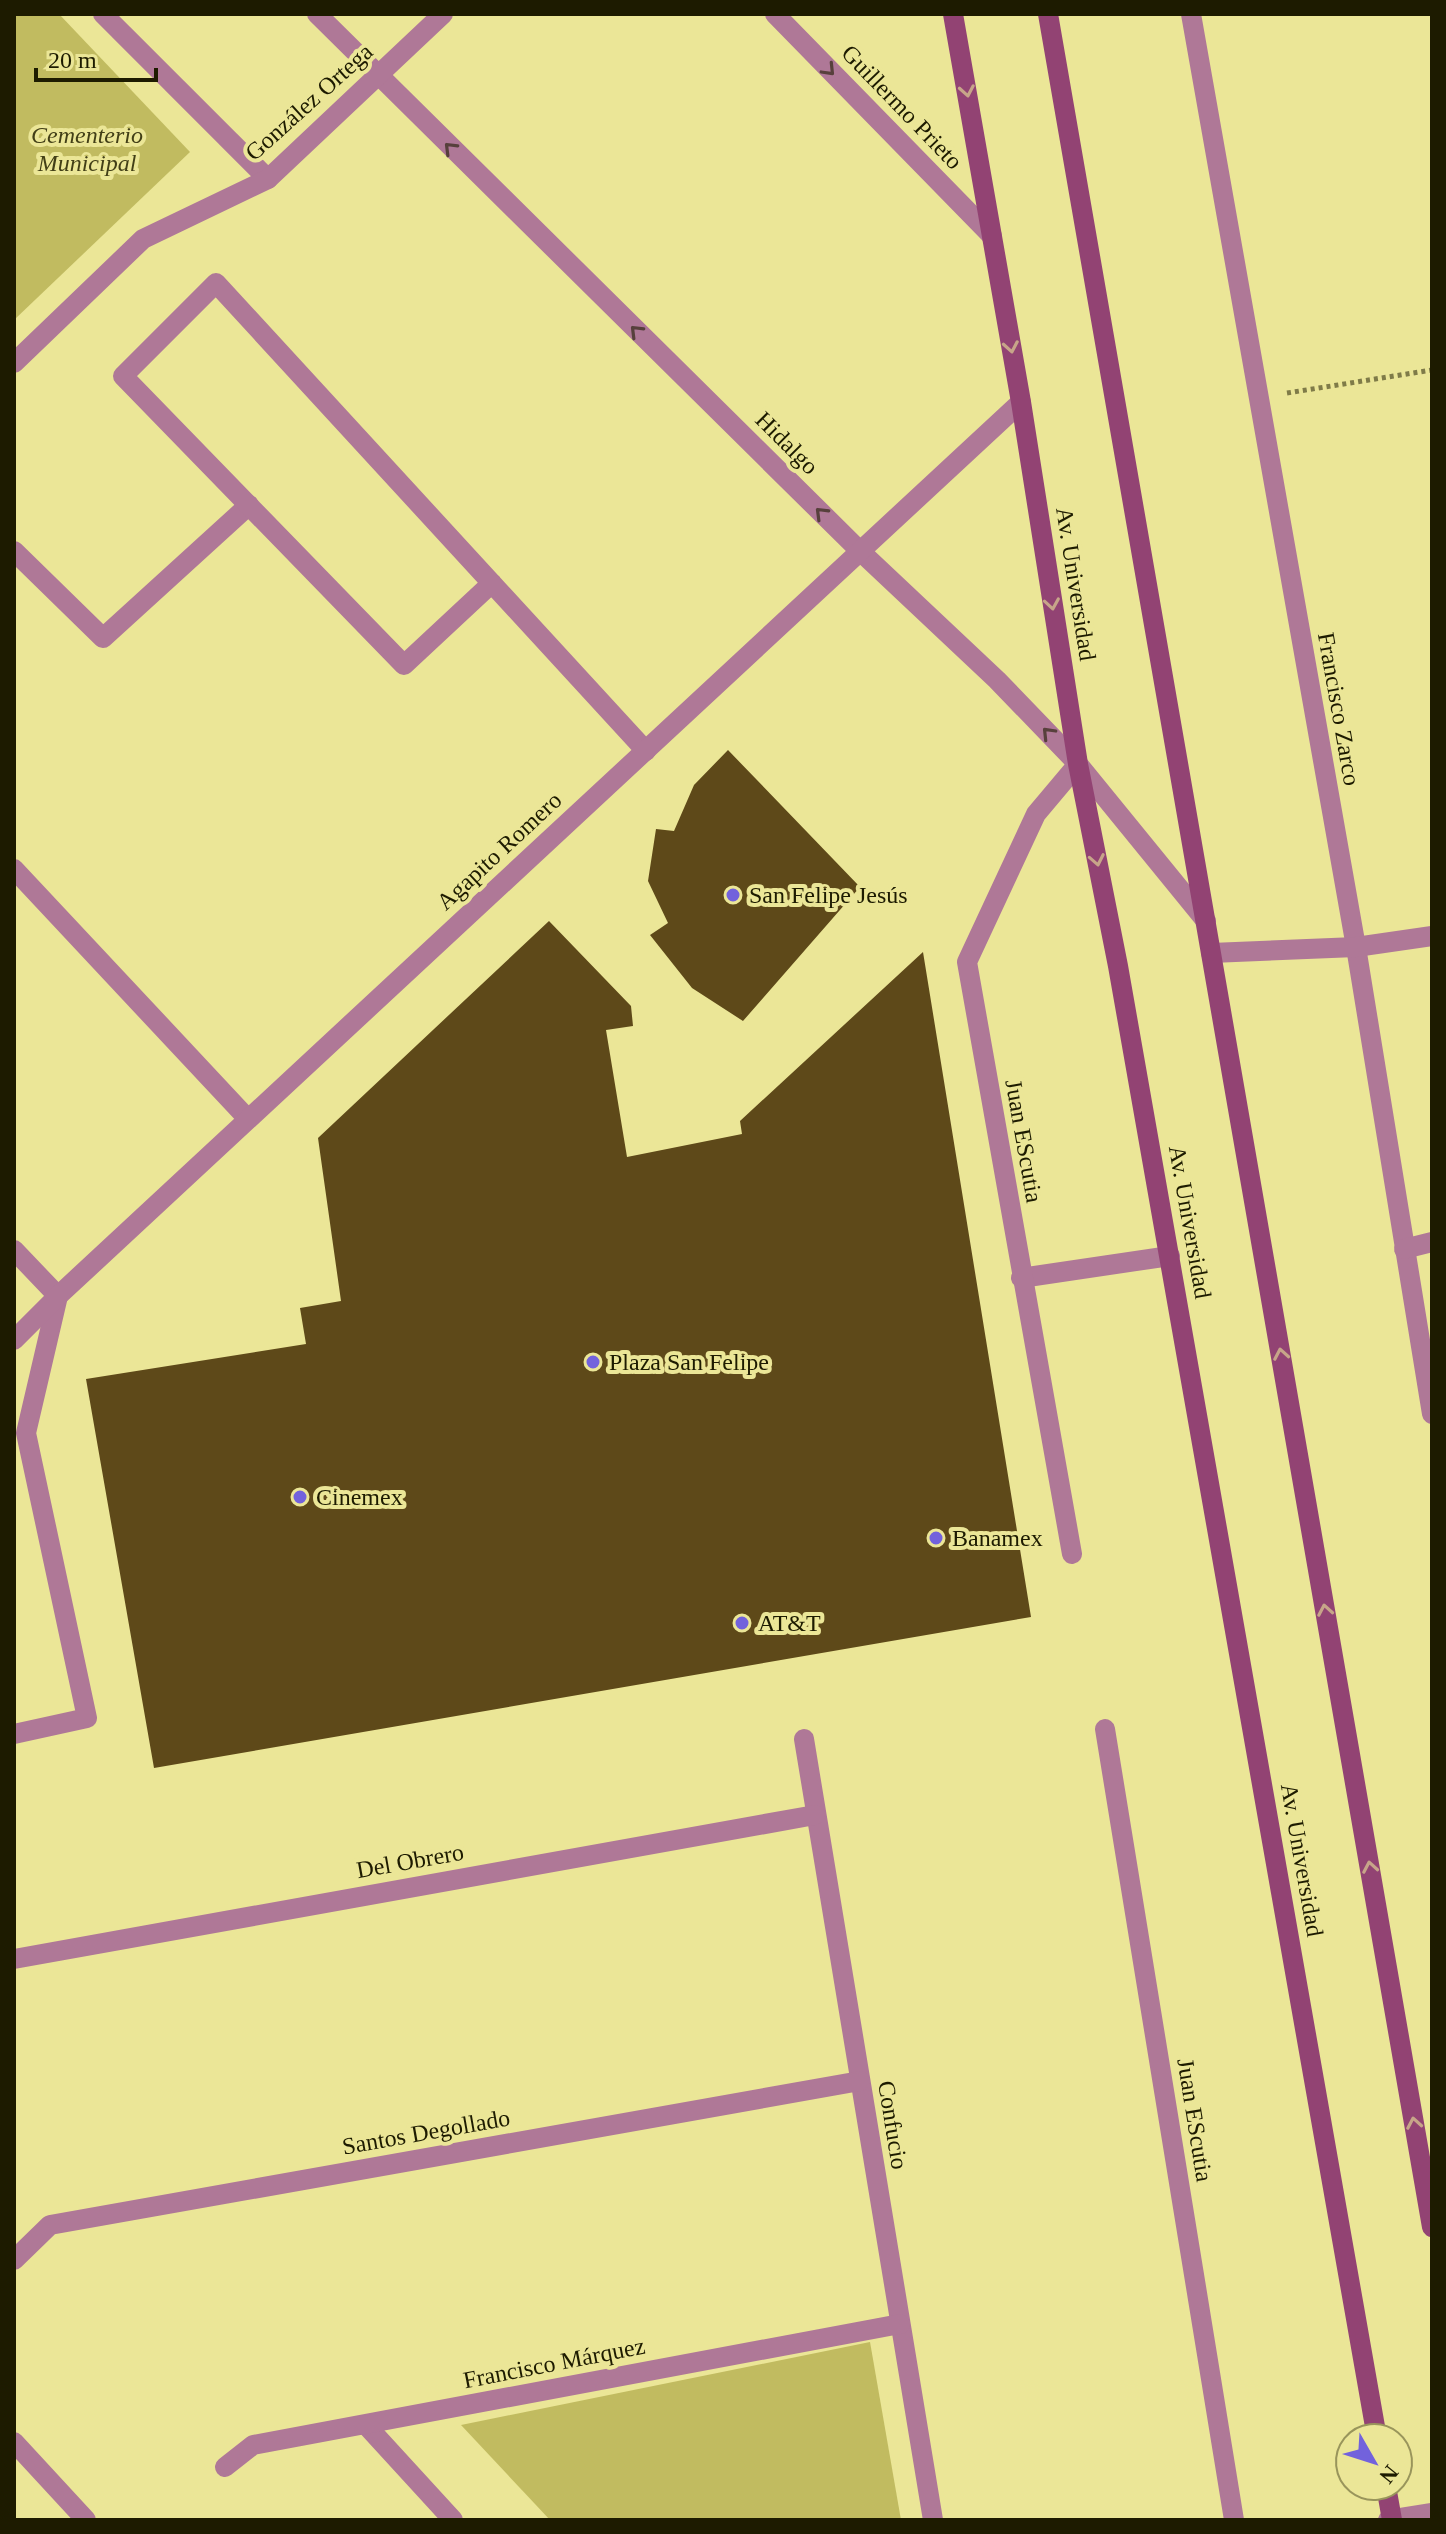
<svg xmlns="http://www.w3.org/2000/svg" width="1446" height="2534" font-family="'Times New Roman',serif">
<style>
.green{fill:#c1bb60}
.building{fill:#5e4919}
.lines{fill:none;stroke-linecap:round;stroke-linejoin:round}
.path{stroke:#7f7b48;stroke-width:5;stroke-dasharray:4 4;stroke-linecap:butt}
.lane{stroke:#af7897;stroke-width:20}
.street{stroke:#af7897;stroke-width:20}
.secondary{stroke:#924373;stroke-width:20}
.oneway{stroke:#57403c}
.oneway2{stroke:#c7a589}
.poi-dot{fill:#7262dc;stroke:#ebe697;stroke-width:3}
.labels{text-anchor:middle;stroke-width:8;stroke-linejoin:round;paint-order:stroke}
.street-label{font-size:24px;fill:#1d1b00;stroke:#ebe697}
.park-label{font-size:24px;font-style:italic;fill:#423f17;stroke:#ebe697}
.poi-label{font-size:24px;fill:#1d1b00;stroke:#ebe697;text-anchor:start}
</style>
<rect width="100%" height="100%" fill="#ebe697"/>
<g class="green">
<path d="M14 14H59L190 152 14 320Z"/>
<path d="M870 2342 901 2520H550L461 2425Z"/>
</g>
<g class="building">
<path d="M728 750 860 887 743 1021 692 988 650 935 668 923 648 881 656 829 674 831 694 785Z"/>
<path d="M549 921 631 1006 633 1026 606 1030 627 1157 742 1134 740 1121 923 952 1031 1617 154 1768 86 1379 306 1344 300 1308 341 1301 318 1138Z"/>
</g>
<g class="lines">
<path class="path" d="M1287 393 1432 370"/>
<g class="lane">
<path d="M14 551 103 638 249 505"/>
<path d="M492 583 404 665 123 376 216 283 646 751"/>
<path d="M1021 1278 1170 1256"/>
<path d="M1072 1554 967 962 1036 814 1078 764"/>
<path d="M14 1734 87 1718 26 1433 58 1296"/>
</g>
<g class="street">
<path d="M103 14 268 179"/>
<path d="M317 14 860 551 997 680 1078 764 1206 921"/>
<path d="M775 14 992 236"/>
<path d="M1191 14 1356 947 1432 1414"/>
<path d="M14 363 143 239 268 179 443 14"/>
<path d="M14 869 248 1119"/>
<path d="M1211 953 1356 947 1432 936"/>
<path d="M1404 1249 1432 1242"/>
<path d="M14 1250 58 1296"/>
<path d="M14 1340 58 1296 1021 402"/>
<path d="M1105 1729 1234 2520"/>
<path d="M804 1739 933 2520"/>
<path d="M14 1959 815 1815"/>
<path d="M14 2260 50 2225 860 2081"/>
<path d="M366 2425 453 2520"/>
<path d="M14 2442 86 2520"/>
<path d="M225 2467 253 2445 900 2324"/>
<path d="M1388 2520 1432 2513"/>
</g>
<g class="secondary">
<path d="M953 14 1021 402 1078 764 1118 966 1377 2438"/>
<path d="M1048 14 1432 2227"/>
<path d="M1386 2486 1392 2520"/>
</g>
</g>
<defs><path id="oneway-chevron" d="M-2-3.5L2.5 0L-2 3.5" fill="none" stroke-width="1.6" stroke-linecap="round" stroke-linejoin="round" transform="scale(2)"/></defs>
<g class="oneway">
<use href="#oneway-chevron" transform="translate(829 70) rotate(46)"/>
<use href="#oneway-chevron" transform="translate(450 148) rotate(-135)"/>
<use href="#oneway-chevron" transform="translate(636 331) rotate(-135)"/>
<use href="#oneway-chevron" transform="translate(821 513) rotate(-135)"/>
<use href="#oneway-chevron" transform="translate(1048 733) rotate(-134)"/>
</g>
<g class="oneway2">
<use href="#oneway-chevron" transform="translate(967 91) rotate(80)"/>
<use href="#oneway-chevron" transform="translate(1011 347) rotate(80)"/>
<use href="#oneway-chevron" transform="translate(1052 604) rotate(81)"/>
<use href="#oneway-chevron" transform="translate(1097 860) rotate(79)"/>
<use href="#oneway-chevron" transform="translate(1281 1354) rotate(-100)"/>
<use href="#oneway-chevron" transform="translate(1325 1610) rotate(-100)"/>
<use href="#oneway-chevron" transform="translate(1370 1867) rotate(-100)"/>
<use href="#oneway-chevron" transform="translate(1414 2123) rotate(-100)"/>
</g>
<g class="poi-dot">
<circle cx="733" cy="895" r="8"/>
<circle cx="593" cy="1362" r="8"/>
<circle cx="300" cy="1497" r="8"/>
<circle cx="936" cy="1538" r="8"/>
<circle cx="742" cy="1623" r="8"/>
</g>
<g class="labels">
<g class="street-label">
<text transform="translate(309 102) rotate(-42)" y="8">González Ortega</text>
<text transform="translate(902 107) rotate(46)" y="8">Guillermo Prieto</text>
<text transform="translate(787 443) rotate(45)" y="8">Hidalgo</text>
<text transform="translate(1076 584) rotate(81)" y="8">Av. Universidad</text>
<text transform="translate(1339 709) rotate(80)" y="8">Francisco Zarco</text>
<text transform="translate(499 851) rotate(-43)" y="8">Agapito Romero</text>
<text transform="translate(1024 1141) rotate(80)" y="8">Juan EScutia</text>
<text transform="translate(1190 1222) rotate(80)" y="8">Av. Universidad</text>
<text transform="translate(1302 1860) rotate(80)" y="8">Av. Universidad</text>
<text transform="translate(410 1861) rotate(-10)" y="8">Del Obrero</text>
<text transform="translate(1195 2120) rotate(81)" y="8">Juan EScutia</text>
<text transform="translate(893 2125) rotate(81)" y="8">Confucio</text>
<text transform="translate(426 2132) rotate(-10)" y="8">Santos Degollado</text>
<text transform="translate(554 2363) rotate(-11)" y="8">Francisco Márquez</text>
</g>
<g class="park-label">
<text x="87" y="143">Cementerio<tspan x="87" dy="28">Municipal</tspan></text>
</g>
<g class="poi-label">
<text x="749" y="903">San Felipe Jesús</text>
<text x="609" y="1370">Plaza San Felipe</text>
<text x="316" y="1505">Cinemex</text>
<text x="952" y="1546">Banamex</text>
<text x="758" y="1631">AT&amp;T</text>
</g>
</g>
<rect width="1446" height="2534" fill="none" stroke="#1d1b00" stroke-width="32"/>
<g transform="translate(1374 2462) rotate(129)"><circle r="38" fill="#ebe697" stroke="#99955b" stroke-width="2"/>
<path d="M0-6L14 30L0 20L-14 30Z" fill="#7262dc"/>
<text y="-12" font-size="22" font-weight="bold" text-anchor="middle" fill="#1d1b00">N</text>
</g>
<path d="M36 68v12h120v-12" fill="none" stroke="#1d1b00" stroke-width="4"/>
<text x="48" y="68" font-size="24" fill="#1d1b00" stroke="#ebe697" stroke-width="6" paint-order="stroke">20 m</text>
</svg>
